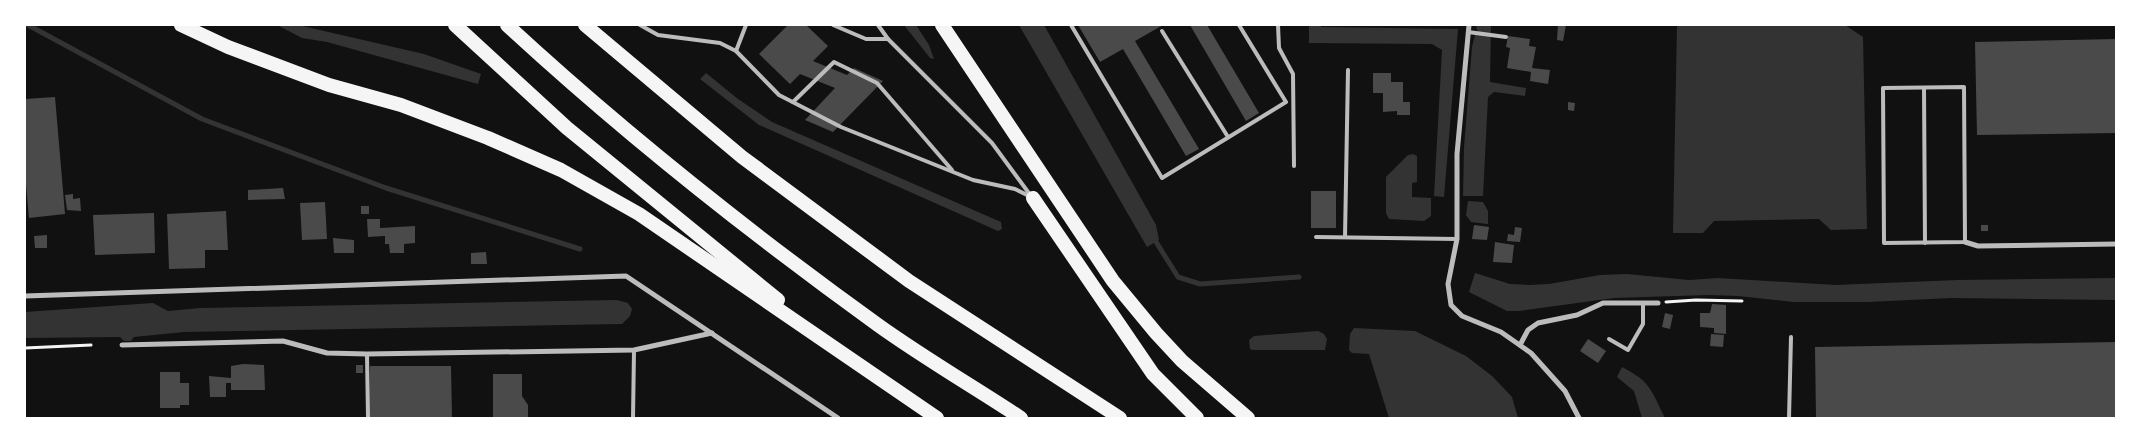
<svg xmlns="http://www.w3.org/2000/svg" width="2141" height="443" font-family="Inter,sans-serif">
<style>
.water{fill:#333}
.lines{fill:none;stroke-linecap:round;stroke-linejoin:round}
.stream{stroke:#333;stroke-width:5}
.building{fill:#4a4a4a}
.path{stroke:#f5f5f5;stroke-width:3}
.service{stroke:#bcbcbc;stroke-width:4}
.minor{stroke:#bcbcbc;stroke-width:5}
.motorway{stroke:#f5f5f5;stroke-width:14}
</style>
<rect width="100%" height="100%" fill="#111"/>
<g class="water">
<path d="M277 25H298L424 54 481 74 478 84 327 42 302 38Z"/>
<path d="M904 25H916L929 45 934 59 930 58Z"/>
<path d="M1019 25H1044L1156 225 1159 240 1147 247Z"/>
<path d="M1309 25H1321V27L1458 29 1444 197 1434 196 1442 50 1432 44 1309 43Z"/>
<path d="M1476 25H1491L1490 82 1526 88 1525 96 1494 92 1488 97 1483 196H1463L1464 147 1472 47 1475 35 1478 34Z"/>
<path d="M1677 25H1845L1863 37 1867 229 1831 230 1819 219 1714 221 1703 233H1673Z"/>
<path d="M706 73 738 99 772 122 1001 222 1002 229 998 231 759 125 700 79Z"/>
<path d="M1413 154 1417 156V182L1412 183V197L1431 198V216L1424 221 1389 219 1386 213V177L1408 155Z"/>
<path d="M1468 201 1483 202 1488 211V224L1471 222 1466 215Z"/>
<path d="M1475 273 1510 284 1529 285 1549 284 1600 275 1627 274 1689 280 1718 278 1835 285 1958 280 2116 278V300L1951 298 1868 302H1793L1738 296 1708 295 1614 298 1519 311H1507L1469 292Z"/>
<path d="M617 300 628 303 632 309 630 316 622 324 184 332 134 337 131 341H124L120 337 25 338V312L153 303 168 311 200 308Z"/>
<path d="M1354 328 1415 331 1466 356 1492 376 1512 397 1518 418H1389L1369 354 1352 353 1349 350 1350 334Z"/>
<path d="M1318 331 1324 334 1327 339 1325 350H1253L1250 349 1249 340 1254 336Z"/>
<path d="M1622 367C1651 382 1651 390 1665 418H1642L1634 391 1617 377Z"/>
</g>
<g class="lines">
<g class="stream">
<path d="M28 25 202 119 386 188 580 249"/>
<path d="M1153 237 1178 277 1200 284 1299 277"/>
</g>
</g>
<g class="building">
<path d="M788 25H806L828 46 813 61 847 75 854 68 883 81 833 132 805 120 835 88 800 74 790 84 759 54Z"/>
<path d="M1078 25H1163L1135 41 1199 149 1186 156 1123 49 1100 62Z"/>
<path d="M1190 25H1207L1259 113 1246 121Z"/>
<path d="M1558 25H1566L1563 41 1557 40Z"/>
<path d="M1508 36 1530 39 1529 46 1536 47 1532 68 1550 70 1548 84 1530 81 1531 72 1507 68 1510 48 1506 47Z"/>
<path d="M2116 39V133L1977 135 1975 42Z"/>
<path d="M1373 73H1391V82H1403V102H1410V115H1397V111L1383 112V93H1373Z"/>
<path d="M55 97 65 214 29 218 25 173V99Z"/>
<path d="M1568 102 1575 103 1574 111 1568 110Z"/>
<path d="M283 188 285 199 248 200V190Z"/>
<rect x="1311" y="191" width="25" height="37"/>
<path d="M73 194V199L80 198 81 211 67 210 65 195Z"/>
<path d="M325 202 327 239 302 240 300 203Z"/>
<rect x="361" y="206" width="8" height="8"/>
<path d="M226 211 228 250H205V268L169 269 167 214Z"/>
<path d="M154 213 155 253 95 255 93 215Z"/>
<path d="M367 219H380V228L415 226V243L404 244V253H390L389 244H385V236L368 237Z"/>
<path d="M1474 225 1489 227 1487 240 1472 239Z"/>
<rect x="1981" y="225" width="7" height="6"/>
<path d="M1515 227 1522 228 1520 242 1507 241 1508 234 1514 235Z"/>
<path d="M47 235V248H35L34 236Z"/>
<path d="M333 238 354 240V253H334Z"/>
<path d="M1495 242 1514 245 1512 263 1493 262Z"/>
<path d="M486 252 487 264H471V253Z"/>
<path d="M1712 304 1726 305V334L1714 333V328L1700 327V313H1710Z"/>
<path d="M1665 313 1673 315 1670 329 1662 327Z"/>
<path d="M1711 334 1724 335 1723 347 1710 346Z"/>
<path d="M1588 339 1606 351 1598 363 1580 351Z"/>
<path d="M2116 342V418H1816L1815 347Z"/>
<path d="M243 364 264 365 265 390H231V383H226V397H210L209 376 231 378V366Z"/>
<rect x="356" y="365" width="7" height="8"/>
<path d="M370 366H451L452 418H369Z"/>
<path d="M160 372H180V383H189V405H180V408H160Z"/>
<path d="M493 374H522V396L528 405V418L493 417Z"/>
</g>
<g class="lines">
<g class="path">
<path d="M1666 302 1696 300 1742 301"/>
<path d="M25 348 91 345"/>
</g>
<g class="service">
<path d="M640 25 658 35 720 43 736 51 779 95 841 127 973 180 1015 189 1031 197"/>
<path d="M833 25 866 39H888"/>
<path d="M878 25 888 39 992 143 1031 196"/>
<path d="M1071 25 1162 178 1286 102 1239 25"/>
<path d="M1278 25 1279 48 1293 74 1294 166"/>
<path d="M1162 31 1228 137"/>
<path d="M1468 32 1506 37"/>
<path d="M736 51 746 25"/>
<path d="M1964 87 1965 242 1884 243 1883 88Z"/>
<path d="M1924 88 1925 243"/>
<path d="M793 102 834 62 877 83 952 170"/>
<path d="M1316 237 1457 239"/>
<path d="M1345 237 1348 70"/>
<path d="M1609 339 1628 350 1643 324V303"/>
<path d="M367 354 368 418"/>
<path d="M633 418 634 350"/>
<path d="M1789 418 1791 337"/>
</g>
<g class="minor">
<path d="M1469 25 1457 154V239L1448 284 1451 305 1462 316 1501 332 1531 353 1565 391 1579 418"/>
<path d="M1965 242 1978 246 2116 244"/>
<path d="M25 296 626 276 838 418"/>
<path d="M122 345 283 341 327 353 367 354 634 350 712 333"/>
<path d="M1520 345 1528 330 1538 323 1577 315 1603 303H1658"/>
</g>
<g class="motorway">
<path d="M181 25 228 47 329 85 401 105 488 138 561 170 639 214 937 418"/>
<path d="M455 25 567 128 778 300"/>
<path d="M507 25C624 133 749 232 878 325 924 358 974 387 1021 418"/>
<path d="M585 25 742 157 909 281 1120 418"/>
<path d="M942 25 1113 281 1156 333 1182 361 1248 418"/>
<path d="M1033 198 1153 374 1197 418"/>
</g>
</g>
<rect width="2141" height="443" fill="none" stroke="#ffffff" stroke-width="52"/>
</svg>
